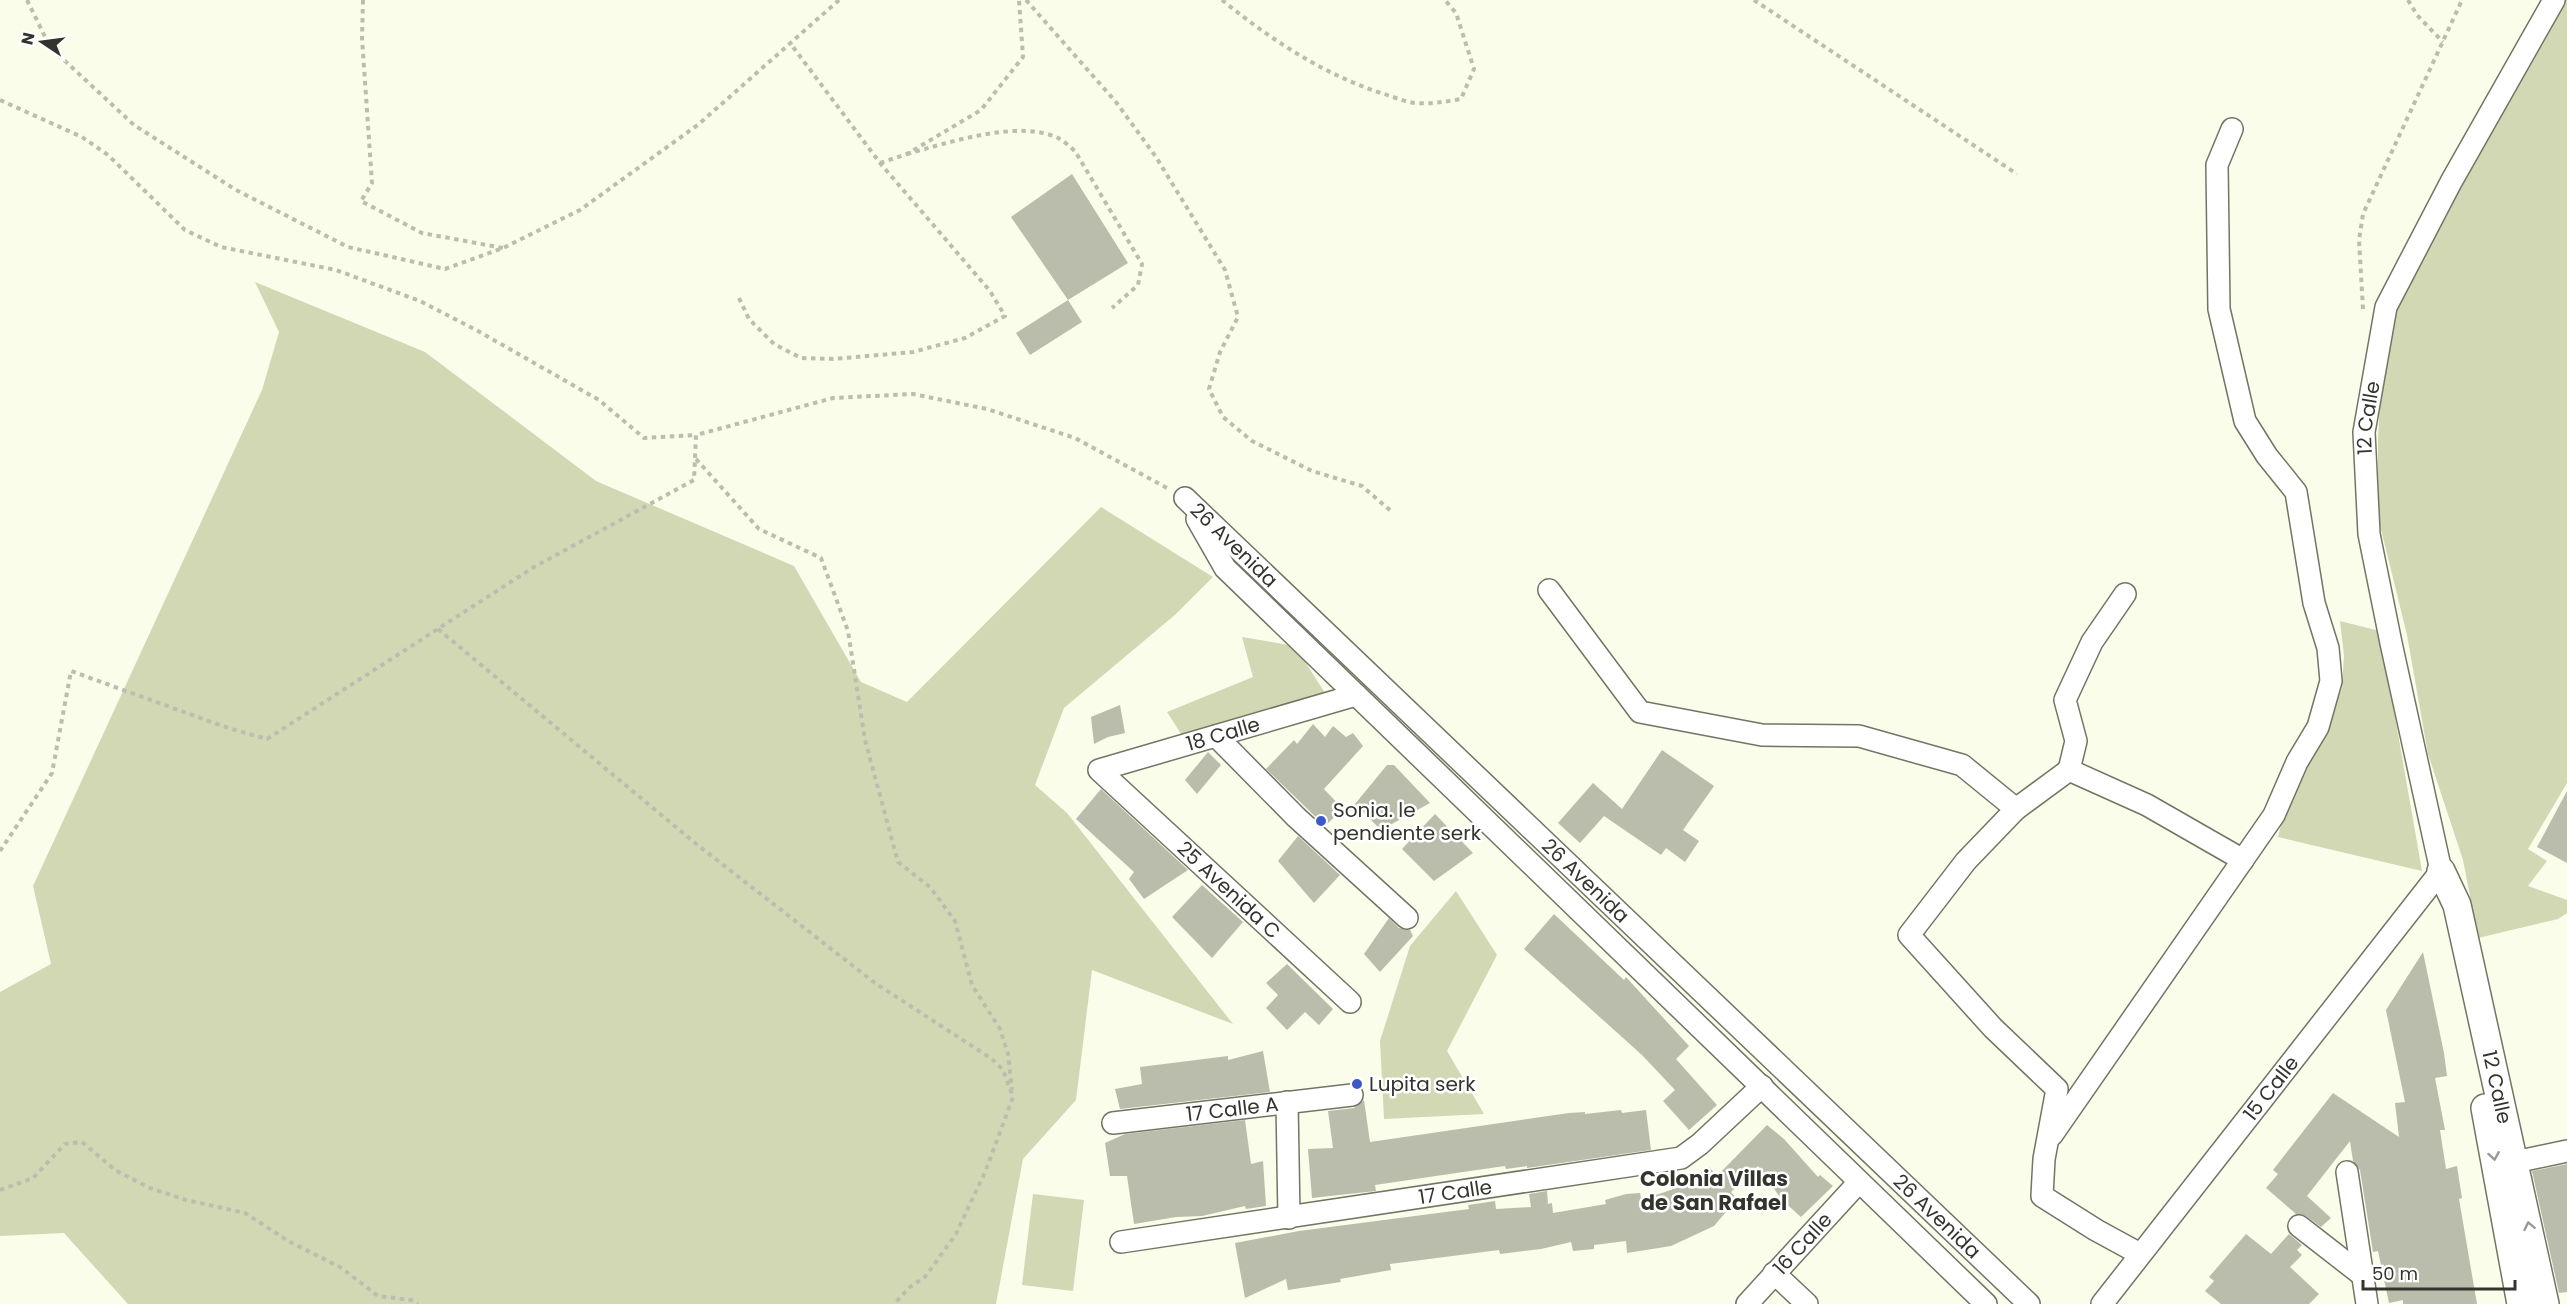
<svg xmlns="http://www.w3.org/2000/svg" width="2567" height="1304" font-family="Poppins,sans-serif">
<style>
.green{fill:#d2d8b4}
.building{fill:#babdab}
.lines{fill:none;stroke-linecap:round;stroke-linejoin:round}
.minor-casing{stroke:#727564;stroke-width:24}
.major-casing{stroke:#727564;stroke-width:30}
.path{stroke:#bbbeae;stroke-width:4;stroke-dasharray:4.5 4.5;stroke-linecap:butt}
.minor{stroke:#fff;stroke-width:21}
.major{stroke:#fff;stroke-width:27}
.oneway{stroke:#999a96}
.poi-dot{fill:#3c58ca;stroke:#fff;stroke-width:2}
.labels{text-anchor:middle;stroke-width:5;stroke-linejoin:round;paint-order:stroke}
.street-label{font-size:20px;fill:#33342d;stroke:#fff}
.poi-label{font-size:20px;fill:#33342d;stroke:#fff;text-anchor:start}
.neighbourhood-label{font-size:21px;font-weight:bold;fill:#33342d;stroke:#fff}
</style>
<rect width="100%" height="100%" fill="#fafdea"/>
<g class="green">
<path d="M2562 0H2567V783L2528 849 2547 861 2528 886 2567 900V913L2558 919 2478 938 2463 860 2428 754 2407 635 2378 517V440L2381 381 2398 304 2499 110Z"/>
<path d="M255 282 425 352 596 481 794 566 861 682 907 702 1101 507 1213 577 1176 614 1064 708 1035 785 1067 813 1233 1024 1092 970 1076 1100 1023 1159 996 1304H128L64 1233 0 1236V992L51 964 33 886 262 390 279 332Z"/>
<path d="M2340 621 2380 631 2422 871 2278 837 2291 784 2332 716 2342 688 2344 655Z"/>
<path d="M1242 637 1295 646 1325 693 1183 737 1167 712 1253 677Z"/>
<path d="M1456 891 1497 955 1447 1051 1484 1114 1384 1119 1380 1041 1410 946Z"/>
<path d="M1033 1194 1084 1200 1073 1291 1022 1285Z"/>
</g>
<g class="building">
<path d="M1072 174 1128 263 1068 300 1011 217Z"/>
<path d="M1068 300 1082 322 1030 355 1016 333Z"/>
<path d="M1120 705 1125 733 1108 737 1094 744 1091 717Z"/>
<path d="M1313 724 1325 737 1333 726 1346 737 1353 733 1363 746 1324 789 1343 809 1325 826 1266 769 1294 740 1297 744Z"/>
<path d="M1662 750 1714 786 1683 830 1699 841 1685 862 1666 848 1661 855 1604 816 1580 843 1558 823 1593 783 1622 809Z"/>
<path d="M1208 752 1221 765 1197 794 1185 780Z"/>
<path d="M1387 765H1394L1430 803 1381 830 1355 804Z"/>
<path d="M1101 789 1188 870 1144 899 1129 879 1134 872 1076 819Z"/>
<path d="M2567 791V863L2537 847Z"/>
<path d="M1435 814 1473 853 1434 881 1402 849Z"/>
<path d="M1298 836 1340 875 1314 903 1278 861Z"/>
<path d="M1202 885 1243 922 1212 958 1172 917Z"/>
<path d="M1554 914 1624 980 1626 977 1689 1046 1676 1059 1717 1105 1689 1130 1663 1101 1675 1090 1642 1055 1524 949Z"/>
<path d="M1389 918 1399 928 1410 930 1413 936 1380 972 1364 954Z"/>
<path d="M2423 952 2444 1053 2447 1076 2435 1078 2445 1130H2440L2446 1169 2457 1166 2462 1198 2459 1199 2477 1304H2403V1300L2389 1303 2378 1251 2373 1252 2360 1170 2353 1161 2350 1141 2307 1196 2331 1218 2321 1227 2306 1216 2296 1214 2266 1188 2278 1174 2273 1170 2333 1093 2399 1137 2395 1103 2405 1102 2386 1010Z"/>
<path d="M1287 964 1333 1009 1319 1025 1305 1012 1287 1030 1266 1008 1278 995 1266 983Z"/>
<path d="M1263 1051 1270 1092 1120 1109 1115 1089 1142 1084 1140 1067 1228 1056V1060Z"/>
<path d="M1364 1100 1370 1142 1569 1113 1585 1112V1114L1621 1110 1622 1113 1646 1110 1651 1150 1527 1168V1166L1506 1169 1505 1166 1463 1172 1375 1185 1376 1191 1312 1198 1308 1149 1333 1148 1328 1111 1354 1108Z"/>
<path d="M1245 1120 1251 1164 1263 1161 1266 1206 1246 1209 1245 1206 1202 1216 1176 1217 1134 1224 1127 1176H1110L1105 1143 1125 1134Z"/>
<path d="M1767 1125 1784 1139 1818 1177 1820 1175 1833 1186 1801 1217 1782 1200 1758 1166 1731 1192 1737 1199 1714 1226 1671 1246 1627 1253 1626 1241 1594 1245V1249L1573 1251 1571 1242 1541 1249 1500 1254 1499 1250 1390 1264 1391 1270 1340 1279 1341 1282 1288 1290 1286 1279 1245 1298 1235 1243 1299 1231 1469 1209 1468 1205 1495 1201 1496 1209 1531 1207 1529 1194 1547 1191 1548 1204 1552 1203 1553 1213 1606 1204 1605 1200 1626 1194 1640 1193 1641 1198 1659 1194 1682 1186 1709 1167 1717 1176Z"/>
<path d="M2567 1164V1292L2559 1293 2532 1171Z"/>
<path d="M2246 1234 2271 1254 2289 1234 2302 1245 2297 1250 2302 1255 2290 1267 2319 1294 2309 1304H2221L2205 1291 2214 1281 2209 1277Z"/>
</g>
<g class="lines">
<defs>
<g id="minor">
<path id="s1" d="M1185 498 2029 1304"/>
<path d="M1197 519 1225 568 1986 1304"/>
<path d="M1549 590 1640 712 1762 735 1859 736 1962 765 2016 809 1966 861 1909 935 1993 1028 2057 1089 2044 1159 2042 1196 2096 1230 2140 1254"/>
<path d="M2125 594 2092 642 2065 700 2076 741 2069 770 2147 805 2243 860"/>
<path d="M1216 736 1296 817 1407 918"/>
<path d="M2016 809 2069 770"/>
<path id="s2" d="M1350 1002 1099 770 1356 695"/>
<path d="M1287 1102 1289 1218"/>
<path id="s3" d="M1113 1123 1352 1095"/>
<path d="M2052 1135 2274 815 2297 762 2318 727 2331 681 2328 648 2314 603 2296 492 2267 456 2245 421 2219 309 2217 165 2232 129"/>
<path d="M2515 1162 2567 1151"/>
<path d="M2347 1172 2367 1304"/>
<path d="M2299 1226 2362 1275"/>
<path id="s4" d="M1121 1242 1681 1158 1700 1144 1762 1086"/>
<path d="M1774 1273 1807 1304"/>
<path id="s5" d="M1747 1304 1859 1182"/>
<path id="s6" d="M2102 1304 2441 871 2391 643 2369 534 2364 432 2386 307 2451 182 2554 0"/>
</g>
<g id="major">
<path id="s7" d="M2441 871 2457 905 2545 1304"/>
<path d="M2485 1108 2521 1304"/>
</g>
</defs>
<use href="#minor" class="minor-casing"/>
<use href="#major" class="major-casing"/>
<g class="path">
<path d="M27 0 50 47 134 125 236 190 348 247 445 269 503 248 580 210 699 124 839 0"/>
<path d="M363 0 362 38 372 183 361 201 422 233 503 248"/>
<path d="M1026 0 1116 102 1156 157 1225 270 1238 317 1220 352 1209 389 1223 417 1252 441 1312 471 1362 486 1392 512"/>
<path d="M1222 0C1270 39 1324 75 1384 94 1394 97 1405 102 1415 103 1431 104 1445 102 1461 99L1474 69 1456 13 1445 0"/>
<path d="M1754 0 2017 174"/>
<path d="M2408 0 2417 15 2443 42"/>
<path d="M0 100 82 137 108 155 185 230 221 247 336 270 420 301 478 331 599 400 644 438 696 435"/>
<path d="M907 154C947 143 1021 118 1060 139 1065 142 1070 147 1075 151L1142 264 1138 285 1112 308"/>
<path d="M880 163 907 154 981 110 1023 57 1019 0"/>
<path d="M739 298 749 319 774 344 801 358 833 359 913 352 965 338 1005 316 990 291 880 163 790 43"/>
<path d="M2363 309 2359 240 2363 214 2462 0"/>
<path d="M696 459 759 529 821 558 848 631 865 740 898 862 930 887 955 921 972 985 1000 1029 1008 1054 1012 1090"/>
<path d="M438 629 695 843 875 983 992 1059 1003 1070 1013 1097 986 1170 956 1234 925 1277 910 1287 894 1304"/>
<path d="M0 851 52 773 71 671 228 728 267 739 534 567 694 480 696 435 833 398 913 394 987 409 1075 438 1167 488"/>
<path d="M0 1190 33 1178 65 1144 82 1142 115 1170 150 1188 186 1200 245 1213 290 1242 340 1267 378 1296 411 1300 418 1304"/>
</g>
<use href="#minor" class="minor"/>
<use href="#major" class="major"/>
</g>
<defs><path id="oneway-chevron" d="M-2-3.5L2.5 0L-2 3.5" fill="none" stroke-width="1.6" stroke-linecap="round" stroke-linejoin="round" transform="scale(1.5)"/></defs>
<g class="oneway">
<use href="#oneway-chevron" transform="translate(2494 1156) rotate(80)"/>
<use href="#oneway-chevron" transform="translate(2529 1226) rotate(-102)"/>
</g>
<g class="poi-dot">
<circle cx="1321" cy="821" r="6"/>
<circle cx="1357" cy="1084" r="6"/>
</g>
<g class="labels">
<g class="street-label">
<text dy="7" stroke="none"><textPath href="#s6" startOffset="1011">12 Calle</textPath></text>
<text dy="7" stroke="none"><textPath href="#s1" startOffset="68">26 Avenida</textPath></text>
<text dy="7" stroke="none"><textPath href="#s2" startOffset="471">18 Calle</textPath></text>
<text dy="7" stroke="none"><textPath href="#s1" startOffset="554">26 Avenida</textPath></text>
<text transform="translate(1229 890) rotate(43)" y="7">25 Avenida C</text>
<text dy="7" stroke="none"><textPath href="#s7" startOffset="224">12 Calle</textPath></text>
<text dy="7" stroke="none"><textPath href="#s6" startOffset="274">15 Calle</textPath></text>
<text dy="7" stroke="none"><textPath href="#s3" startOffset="120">17 Calle A</textPath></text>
<text dy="7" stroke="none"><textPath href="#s4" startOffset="338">17 Calle</textPath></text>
<text dy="7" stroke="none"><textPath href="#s1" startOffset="1040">26 Avenida</textPath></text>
<text dy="7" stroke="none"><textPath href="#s5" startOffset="82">16 Calle</textPath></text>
</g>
<g class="poi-label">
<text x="1333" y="817">Sonia. le<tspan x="1333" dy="23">pendiente serk</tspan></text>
<text x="1369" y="1091">Lupita serk</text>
</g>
<g class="neighbourhood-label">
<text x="1714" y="1186">Colonia Villas<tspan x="1714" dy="24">de San Rafael</tspan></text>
</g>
</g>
<g transform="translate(42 42) rotate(283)" stroke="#ffffff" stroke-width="4.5" paint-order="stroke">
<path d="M0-4.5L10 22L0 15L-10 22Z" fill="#33342d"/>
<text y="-9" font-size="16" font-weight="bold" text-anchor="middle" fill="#33342d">N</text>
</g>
<path d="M2363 1280v9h152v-9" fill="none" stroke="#33342d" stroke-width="3"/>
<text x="2372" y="1280" font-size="18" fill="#33342d" stroke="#ffffff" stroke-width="4.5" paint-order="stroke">50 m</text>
</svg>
